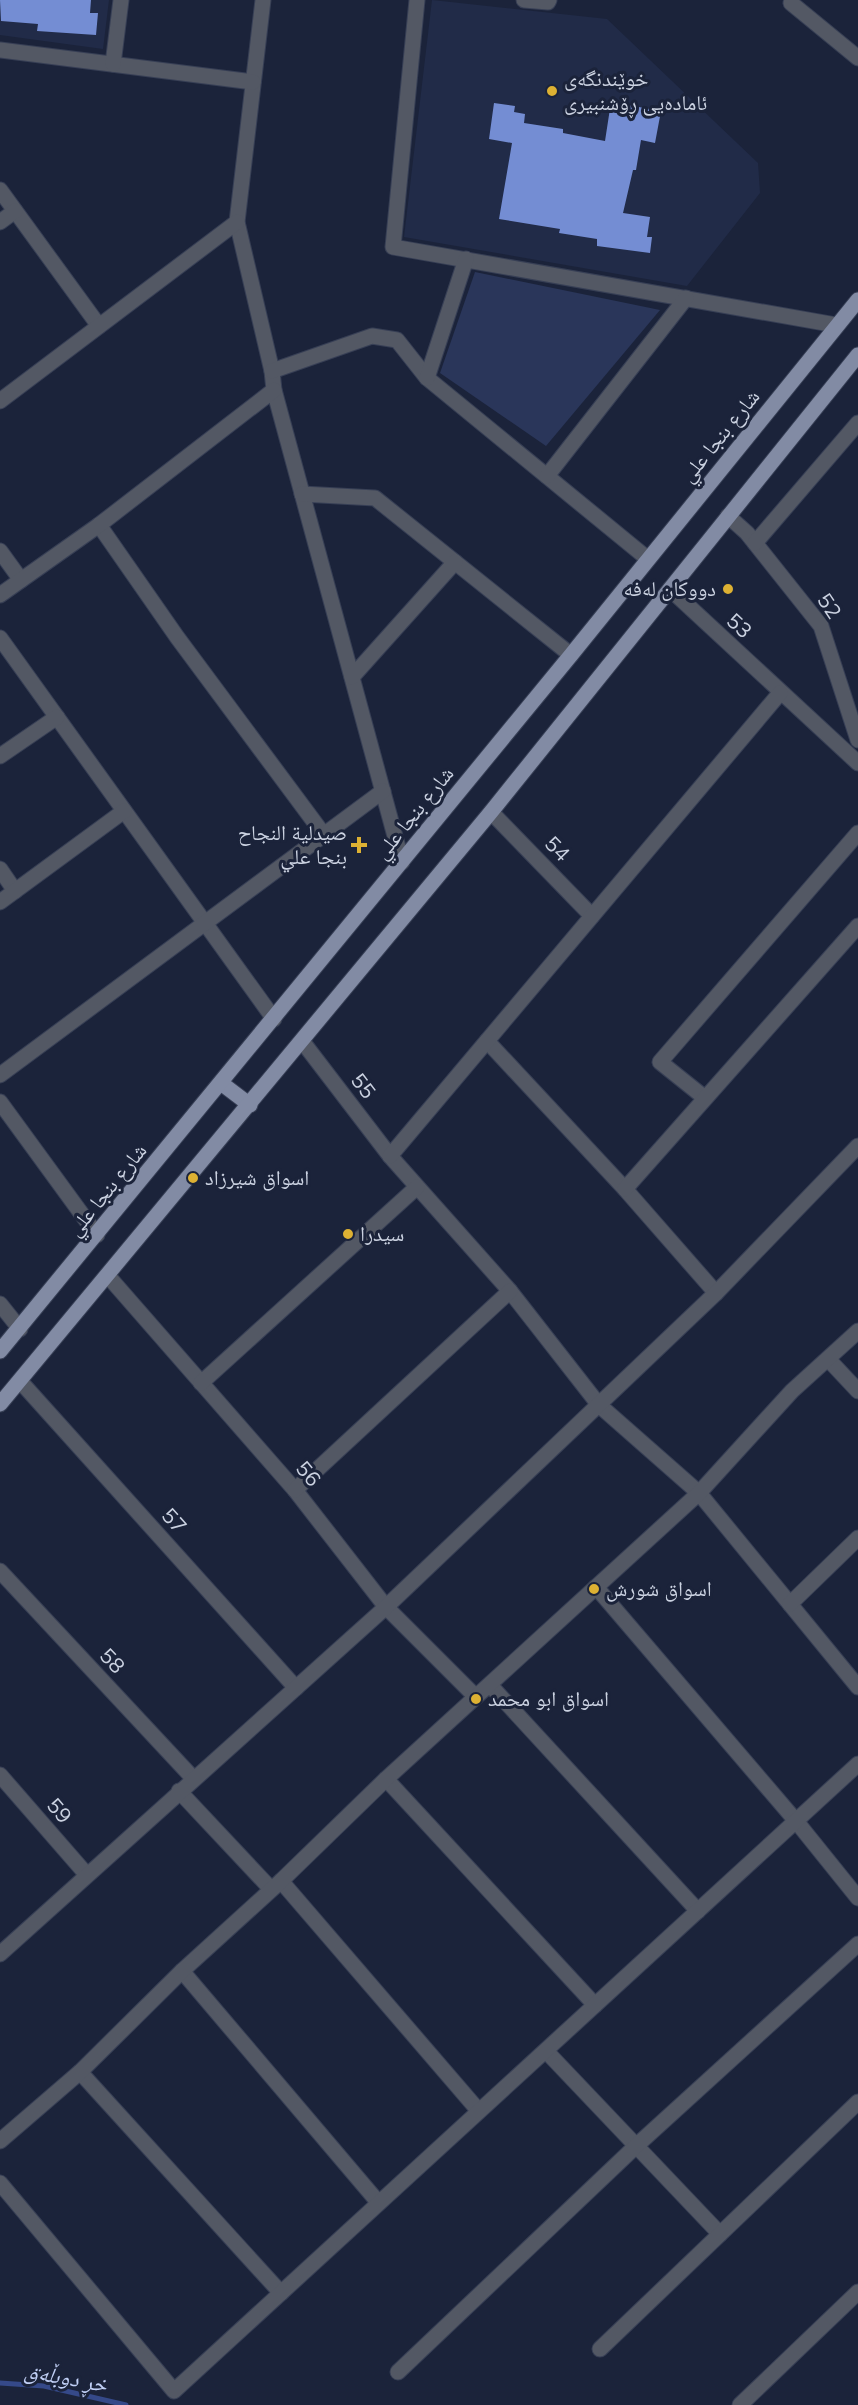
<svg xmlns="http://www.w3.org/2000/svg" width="858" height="2405" font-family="Mulish,'Noto Naskh Arabic',sans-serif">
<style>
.built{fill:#212b48}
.green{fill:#2a365a}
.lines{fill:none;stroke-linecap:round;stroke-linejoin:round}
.stream{stroke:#354989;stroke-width:5}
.building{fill:#748dd3}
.minor-casing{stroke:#373f55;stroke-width:17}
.major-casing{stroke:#373f55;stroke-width:17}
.minor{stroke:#535864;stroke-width:15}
.major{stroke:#828ba4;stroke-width:15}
.poi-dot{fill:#ddb133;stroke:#1b233a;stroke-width:2}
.labels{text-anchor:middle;stroke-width:6;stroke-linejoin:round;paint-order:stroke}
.poi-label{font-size:21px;fill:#cbd2e1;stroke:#1b233a;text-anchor:start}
.street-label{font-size:21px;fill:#cbd2e1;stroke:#1b233a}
.water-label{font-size:22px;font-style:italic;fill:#c0cff5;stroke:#1b233a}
</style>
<rect width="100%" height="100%" fill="#1b233a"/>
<g class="built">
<path d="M0 0H109L103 49 0 35Z"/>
<path d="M432 0 607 19 758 163 760 193 687 286 404 237Z"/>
</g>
<path class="green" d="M475 272 660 310 546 446 440 373Z"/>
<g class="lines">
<path class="stream" d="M0 2383 44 2386 126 2405"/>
</g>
<g class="building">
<path d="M0 0H91L90 13H98L96 35 37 31 38 24 1 21Z"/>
<path d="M611 102 661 111 655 143 641 140 636 170H633L623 213 650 217 647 237H652L650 253 597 246V239L559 233 560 229 499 219 512 143 489 139 494 103 515 106 514 112 525 114 524 123 563 129V133L605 141Z"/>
</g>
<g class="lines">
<defs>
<g id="minor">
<path d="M263 0 237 222 272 371 274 390 402 862"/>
<path d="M417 0 393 247 836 325"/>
<path d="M524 0 548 2 549 0"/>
<path d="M791 3 858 58"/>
<path d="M0 50 253 82"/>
<path d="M113 64 121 0"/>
<path d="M0 190 99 326"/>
<path d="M0 222 15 211"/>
<path d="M272 371 372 336 397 340 427 378 648 559"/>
<path d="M427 378 466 259"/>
<path d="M0 401 237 222"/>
<path d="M547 476 686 298"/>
<path d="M302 494 375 498 571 655"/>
<path d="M728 516 747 533 821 626 858 740"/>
<path d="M99 525 177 637 324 835"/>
<path d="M755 543 858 423"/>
<path d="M0 551 21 580"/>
<path d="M670 589 858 763"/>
<path d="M0 595 99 525 274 390"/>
<path d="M0 638 274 1019"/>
<path d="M352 677 455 562"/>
<path d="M0 756 57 717"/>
<path d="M491 812 592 916"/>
<path d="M0 869 15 891"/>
<path d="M0 902 124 811"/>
<path d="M302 1041 390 1156 510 1291 599 1405 699 1493 858 1687"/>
<path d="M487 1041 625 1189 716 1293"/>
<path d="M0 1075 383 791"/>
<path d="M705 1098 660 1062 858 833"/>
<path d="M0 1102 97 1235"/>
<path d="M390 1156 780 693"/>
<path d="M625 1189 858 926"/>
<path d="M108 1276 295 1490 386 1607 476 1697"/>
<path d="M0 1304 20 1329"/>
<path d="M828 1359 858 1391"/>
<path d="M20 1381 296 1688"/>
<path d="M201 1383 417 1187"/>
<path d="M295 1490 510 1291"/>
<path d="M0 1571 193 1778"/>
<path d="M596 1587 796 1821 858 1898"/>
<path d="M790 1604 858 1538"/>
<path d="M490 1685 698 1911"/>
<path d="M0 1775 87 1875"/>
<path d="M386 1779 595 2005"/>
<path d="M179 1791 271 1889"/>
<path d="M281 1881 478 2110"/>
<path d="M0 1954 386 1607 716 1293 858 1146"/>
<path d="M182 1971 378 2202"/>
<path d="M546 2051 720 2234"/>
<path d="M80 2072 281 2293"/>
<path d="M0 2141 80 2072 182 1971 281 1881 386 1779 699 1493 792 1391 858 1331"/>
<path d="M0 2183 174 2391 858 1764"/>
<path d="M600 2349 858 2102"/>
<path d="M398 2372 636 2146 858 1944"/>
<path d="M740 2405 858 2292"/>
</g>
<g id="major">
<path d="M221 1083 250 1105"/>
<path d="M0 1351 571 655 858 300"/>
<path d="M0 1404 491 812 858 355"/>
</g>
</defs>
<use href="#minor" class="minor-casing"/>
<use href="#major" class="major-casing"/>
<use href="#minor" class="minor"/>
<use href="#major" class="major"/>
</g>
<g class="poi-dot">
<circle cx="552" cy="91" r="6"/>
<circle cx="728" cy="589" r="6"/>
<path d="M356 836h6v6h6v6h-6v6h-6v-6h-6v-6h6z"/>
<circle cx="193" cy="1178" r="6"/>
<circle cx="348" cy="1234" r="6"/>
<circle cx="594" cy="1589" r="6"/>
<circle cx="476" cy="1699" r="6"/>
</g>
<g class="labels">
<g class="poi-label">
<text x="564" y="86">خوێندنگەی<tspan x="564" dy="24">ئامادەیی ڕۆشنبیری</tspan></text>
<text x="716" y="596" text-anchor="end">دووكان لەفە</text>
<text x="347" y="840" text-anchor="end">صيدلية النجاح<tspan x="347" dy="24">بنجا علي</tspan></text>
<text x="205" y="1185">اسواق شيرزاد</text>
<text x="360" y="1241">سيدرا</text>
<text x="606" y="1596">اسواق شورش</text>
<text x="488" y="1706">اسواق ابو محمد</text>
</g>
<g class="street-label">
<text transform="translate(720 436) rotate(-51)" y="7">شارع بنجا علي</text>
<text transform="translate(829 606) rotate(56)" y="7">52</text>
<text transform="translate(739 626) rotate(43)" y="7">53</text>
<text transform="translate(414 813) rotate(-51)" y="7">شارع بنجا علي</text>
<text transform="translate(557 849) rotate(46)" y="7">54</text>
<text transform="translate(363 1086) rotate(53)" y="7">55</text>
<text transform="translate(107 1190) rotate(-51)" y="7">شارع بنجا علي</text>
<text transform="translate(308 1474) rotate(50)" y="7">56</text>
<text transform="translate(174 1521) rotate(48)" y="7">57</text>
<text transform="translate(112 1661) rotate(47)" y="7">58</text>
<text transform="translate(59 1811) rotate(49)" y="7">59</text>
</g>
<g class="water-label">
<text transform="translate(66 2377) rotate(10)" y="8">خڕ دوبڵەق</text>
</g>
</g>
</svg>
